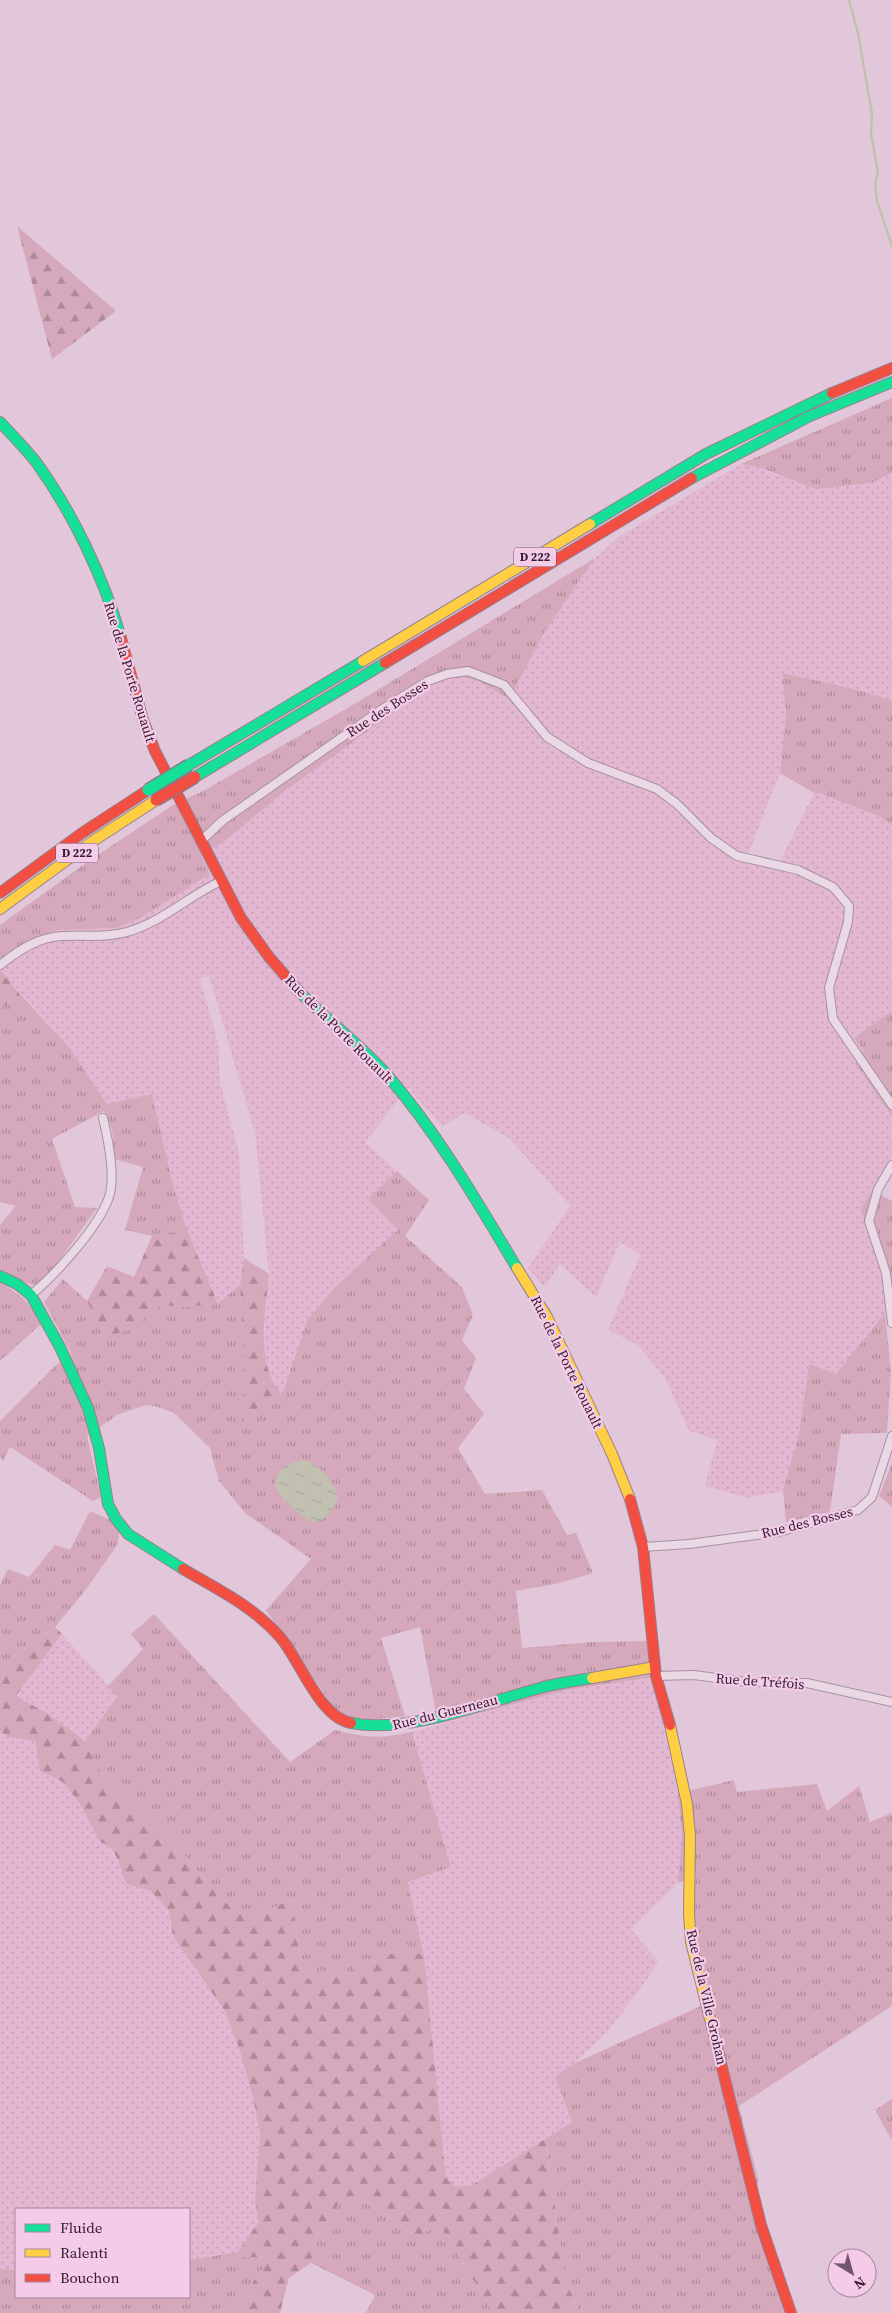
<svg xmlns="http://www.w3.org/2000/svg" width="892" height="2313" font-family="'Source Serif 4',serif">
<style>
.farmland{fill:url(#farmland-dots)}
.grass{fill:url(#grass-tufts)}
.forest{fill:url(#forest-firs)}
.water{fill:url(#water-ripples)}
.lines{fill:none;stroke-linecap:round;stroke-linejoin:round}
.stream{stroke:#c2c1b1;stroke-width:2.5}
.street-casing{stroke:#a691a1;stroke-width:10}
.fast-casing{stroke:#968191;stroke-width:12}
.slow-casing{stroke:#968191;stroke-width:12}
.jam-casing{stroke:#968191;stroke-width:12}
.street{stroke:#ead9e4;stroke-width:8}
.fast{stroke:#16e098;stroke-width:10}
.slow{stroke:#ffcf43;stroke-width:10}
.jam{stroke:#f24e42;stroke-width:10}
.fast-bridge-casing{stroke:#8c7888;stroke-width:14;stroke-linecap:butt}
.jam-bridge-casing{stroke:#8c7888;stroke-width:14;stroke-linecap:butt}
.fast-bridge{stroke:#16e098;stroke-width:11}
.jam-bridge{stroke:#f24e42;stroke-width:11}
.labels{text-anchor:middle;stroke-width:4.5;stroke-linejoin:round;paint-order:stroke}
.shield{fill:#f5cce8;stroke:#6e5068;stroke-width:1}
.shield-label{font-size:12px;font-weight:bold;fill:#341b31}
.street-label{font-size:14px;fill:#341b31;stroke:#f5cce8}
</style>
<defs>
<pattern id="farmland-dots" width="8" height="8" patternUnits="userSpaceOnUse" patternTransform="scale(1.25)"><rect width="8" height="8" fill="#e3b7d1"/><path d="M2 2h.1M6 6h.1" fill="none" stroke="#c39db4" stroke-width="1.8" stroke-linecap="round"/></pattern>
<pattern id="grass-tufts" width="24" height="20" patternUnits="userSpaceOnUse" patternTransform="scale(1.25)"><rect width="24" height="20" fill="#d5a9bb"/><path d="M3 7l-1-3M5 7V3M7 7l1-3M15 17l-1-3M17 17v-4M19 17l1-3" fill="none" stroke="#ae8999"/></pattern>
<pattern id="forest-firs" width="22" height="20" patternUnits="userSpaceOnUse" patternTransform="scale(1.25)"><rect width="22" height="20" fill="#d5a9bb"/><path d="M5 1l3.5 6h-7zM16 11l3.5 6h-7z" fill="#ae8999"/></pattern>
<pattern id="water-ripples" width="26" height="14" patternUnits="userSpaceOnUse" patternTransform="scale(1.25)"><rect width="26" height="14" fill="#c2c1b1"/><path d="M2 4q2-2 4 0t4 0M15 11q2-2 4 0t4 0" fill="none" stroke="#a7a599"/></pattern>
</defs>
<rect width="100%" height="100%" fill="#e2c7da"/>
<g class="farmland">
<path d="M741 464 759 467 776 475 844 485 871 483 892 473V700L850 688 782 673 786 713 780 773 745 862 776 869 814 793H819L879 816 892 826V1011L854 1038 865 1052 855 1063 892 1117V1157L861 1210 885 1285V1313L836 1374 809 1365 800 1429 783 1491 748 1498 705 1486 717 1440 689 1431 665 1378 638 1345 608 1330 640 1255 620 1242 596 1297 560 1264 545 1287 528 1268 570 1206 509 1138 464 1113 443 1127 408 1088 365 1142 397 1171 368 1199 399 1230 332 1290 307 1321 282 1395 273 1385 263 1349 269 1274 255 1133 209 976 200 978 218 1043 220 1082 239 1153 244 1258 240 1285 218 1304 187 1230 174 1188 152 1094 107 1104 69 1047 0 970 57 930 117 928 140 918 210 873 200 856 225 841 285 791 433 684 458 676 480 682 509 699 544 633 595 558 620 536Z"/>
<path d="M62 1634 117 1695 85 1741 50 1715 16 1696Z"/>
<path d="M653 1677 678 1793 682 1836 678 1883 631 1929 658 1961 646 1981 609 2030 575 2063 555 2077 572 2122 472 2185 455 2187 446 2178 424 1956 408 1882 451 1867 412 1732 568 1690Z"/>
<path d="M0 1732 9 1737 35 1740 40 1771 63 1782 80 1804 100 1842 105 1843 121 1865 126 1884 151 1891 169 1911 173 1936 224 2010 239 2048 253 2097 260 2133 255 2201 260 2221 238 2252 189 2260V2209H16V2270L0 2269Z"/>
</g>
<g class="grass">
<path d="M892 398V473L871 483 816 489 759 467 741 464Z"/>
<path d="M595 558 544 633 509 699 480 682 458 676 433 684 285 791 225 841 201 856 210 874 140 918 117 928 57 930 0 970V925L90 860 173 805 207 789 356 703Z"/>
<path d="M782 673 850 688 892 700V826L879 816 819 793H814L780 773 786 713Z"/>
<path d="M20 994 69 1047 107 1104 152 1094 174 1188 187 1230 152 1236 125 1230 143 1167 115 1159 112 1129 104 1111 52 1139 75 1207 97 1208 48 1276 39 1284 32 1285 0 1271V1225L16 1206 0 1202V1009Z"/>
<path d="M892 1011V1117L855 1063 865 1052 854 1038Z"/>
<path d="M397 1171 429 1200 405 1236 462 1287 473 1315 462 1340 476 1358 464 1389 484 1414 458 1448 485 1494 542 1490 567 1535 576 1533 593 1573 556 1584 516 1591 522 1648 592 1642 650 1641 653 1677 568 1690 438 1724 420 1627 381 1638 405 1716C379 1719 360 1723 336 1711L266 1610 311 1559 245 1513 219 1481 210 1448 174 1413 158 1407 146 1405 117 1415 87 1436 101 1497 93 1501 10 1447 3 1461 0 1458V1421L56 1365 72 1355 44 1302 63 1279 87 1301 105 1337 148 1315 162 1305 183 1307 218 1303 240 1285 243 1350 242 1421 266 1401 282 1395 307 1321 332 1290 398 1230 368 1199Z"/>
<path d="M872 1190 892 1201V1280L885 1285 861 1210Z"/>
<path d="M0 1283C20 1294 31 1303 41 1324L0 1361Z"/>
<path d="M885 1313 891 1371 887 1433 841 1434 830 1512 786 1522 783 1491 800 1429 809 1364 836 1374Z"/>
<path d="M892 1463V1507L879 1496Z"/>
<path d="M90 1511 110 1520 119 1532 118 1544 84 1592 55 1627 21 1652 0 1663V1585L8 1569 29 1577 55 1545 70 1550Z"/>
<path d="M154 1614 290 1762 335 1730C368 1738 379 1739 412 1732L451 1867 408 1882 424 1956 406 1948 315 1985 302 1971 291 1899 250 1920 222 1900 159 1825 136 1811 104 1778 85 1741 117 1696 108 1686 143 1649 131 1634Z"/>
<path d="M734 1780 737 1792 817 1784 827 1811 859 1786 870 1822 892 1813V2006L739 2106 759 2182 748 2189 784 2313H580L566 2282 545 2139 572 2122 555 2077 575 2063 712 2001 696 1938 694 1894 696 1876 678 1883 682 1836 678 1793Z"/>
<path d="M892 2099V2139H891L875 2110Z"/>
<path d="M360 2198 418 2236 439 2223 494 2313H366L375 2295 311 2263 314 2240 341 2199Z"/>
<path d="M238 2252 241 2257 272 2258C259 2273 242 2292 241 2313H0V2269L16 2270V2297H189V2260Z"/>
</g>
<g class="forest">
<path d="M17 226 116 311 52 359Z"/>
<path d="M0 970 20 994 0 1009Z"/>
<path d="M187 1230 218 1304 183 1307 162 1305 130 1330 105 1337 87 1301 107 1266 134 1277 152 1236Z"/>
<path d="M244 1258 269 1274C266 1313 254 1363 282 1395L266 1401 242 1422 243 1350 240 1285Z"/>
<path d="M55 1627 62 1634 16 1696 50 1715 85 1741 104 1778 136 1811 159 1825 222 1900 250 1920 291 1899 302 1971 315 1985 406 1948 424 1956 446 2178 455 2187 472 2185 545 2139 566 2282 580 2313H494L439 2224 418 2236 360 2198 341 2200 314 2240 311 2263 289 2278 280 2313H241C242 2292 259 2274 271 2258L241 2257 238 2252 259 2221 255 2201 260 2133 253 2097 239 2048 224 2010 173 1936 169 1911 151 1891 126 1884C122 1870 116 1846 100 1842L80 1804 63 1782 40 1771 35 1741 9 1737 0 1732V1663L21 1652Z"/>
</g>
<path class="water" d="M302 1460C321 1464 332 1480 338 1497 335 1510 324 1523 311 1522 298 1511 265 1492 279 1473 285 1465 292 1462 302 1460Z"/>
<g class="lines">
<path class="stream" d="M849 0 858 33 872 114 871 134 878 172 875 184 877 201 892 246"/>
<defs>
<g id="street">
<path d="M201 841 222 821 381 710 428 681 447 674 468 671 504 685 547 737 588 763 657 789 677 804 711 838 737 856 798 870 833 887 849 906 848 922 829 988 833 1019 892 1105"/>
<path d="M0 965C18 951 38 937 62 936 83 935 106 938 127 932 162 922 189 896 221 881"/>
<path d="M892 1165 878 1189 869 1221 886 1273 892 1323"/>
<path d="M31 1295C55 1275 99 1227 109 1197 116 1176 108 1139 103 1118"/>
<path d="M643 1547 689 1544 779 1532 858 1510 872 1497 892 1436"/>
<path d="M656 1676 694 1675 746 1682 807 1683 892 1702"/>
</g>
<g id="fast">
<path d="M0 422C12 435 25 448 36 462 73 513 104 578 121 638"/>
<path d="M692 478 810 416 892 382"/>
<path d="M590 524 706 454 832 393"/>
<path d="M189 765 363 661"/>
<path d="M195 777 385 663"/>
<path d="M295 987C324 1019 360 1043 388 1076 438 1134 478 1203 517 1268"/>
<path d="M0 1276 17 1284 31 1295 60 1347 88 1408 99 1448 108 1504 116 1519 128 1534 183 1569"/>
<path d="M351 1723C408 1734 484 1703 540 1688 557 1683 575 1681 592 1678"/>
</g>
<g id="slow">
<path d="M363 661 590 524"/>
<path d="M0 909 90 843 156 800"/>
<path d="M517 1268 547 1317 612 1454 630 1499"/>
<path d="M592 1678 655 1667"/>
<path d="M670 1725 687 1804 690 1836 689 1914 691 1942 712 2027"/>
</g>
<g id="jam">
<path d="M832 393 892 368"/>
<path d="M121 638 143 720 155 751 241 918 269 957 295 987"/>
<path d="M385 663 692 478"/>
<path d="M0 893 82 833 148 790"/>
<path d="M630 1499 643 1547 656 1676 670 1725"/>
<path d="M183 1569C217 1589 253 1606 280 1637 300 1660 319 1717 351 1723"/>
<path d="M712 2027 761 2225 791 2313"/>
</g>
</defs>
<use href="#street" class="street-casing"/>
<use href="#fast" class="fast-casing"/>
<use href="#slow" class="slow-casing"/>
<use href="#jam" class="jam-casing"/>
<use href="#street" class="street"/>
<use href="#fast" class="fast"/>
<use href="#slow" class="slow"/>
<use href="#jam" class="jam"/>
<defs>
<path id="fast-bridge" d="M148 790 189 765"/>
<path id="jam-bridge" d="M156 800 195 777"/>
</defs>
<use href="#fast-bridge" class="fast-bridge-casing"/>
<use href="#jam-bridge" class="jam-bridge-casing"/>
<use href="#fast-bridge" class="fast-bridge"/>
<use href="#jam-bridge" class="jam-bridge"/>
</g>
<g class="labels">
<g class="shield">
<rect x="514" y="547.5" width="42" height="19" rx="4"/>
<rect x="56" y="843.5" width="42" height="19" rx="4"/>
</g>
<g class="shield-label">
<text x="535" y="561">D 222</text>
<text x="77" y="857">D 222</text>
</g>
<g class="street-label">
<text transform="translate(130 672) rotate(73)" y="5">Rue de la Porte Rouault</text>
<text transform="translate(387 708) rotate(-33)" y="5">Rue des Bosses</text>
<text transform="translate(339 1029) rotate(45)" y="5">Rue de la Porte Rouault</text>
<text transform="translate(567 1362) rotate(64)" y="5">Rue de la Porte Rouault</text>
<text transform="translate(807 1522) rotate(-14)" y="5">Rue des Bosses</text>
<text transform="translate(760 1681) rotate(4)" y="5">Rue de Tréfois</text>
<text transform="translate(445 1712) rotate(-14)" y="5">Rue du Guerneau</text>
<text transform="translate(707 1997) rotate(77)" y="5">Rue de la Ville Grohan</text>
</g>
</g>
<rect x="15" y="2208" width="175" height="90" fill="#f5cce8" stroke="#a8859f"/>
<rect x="25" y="2224" width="25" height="8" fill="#16e098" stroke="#a8859f"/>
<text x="60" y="2233" font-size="15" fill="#341b31">Fluide</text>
<rect x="25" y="2249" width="25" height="8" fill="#ffcf43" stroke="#a8859f"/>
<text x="60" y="2258" font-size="15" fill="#341b31">Ralenti</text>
<rect x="25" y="2274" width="25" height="8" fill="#f24e42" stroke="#a8859f"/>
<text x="60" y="2283" font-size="15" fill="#341b31">Bouchon</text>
<g transform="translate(852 2273) rotate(143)"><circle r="24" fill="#f5cce8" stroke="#a8859f"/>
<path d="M0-4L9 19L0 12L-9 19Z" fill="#71576c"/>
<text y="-8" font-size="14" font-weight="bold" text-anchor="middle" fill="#341b31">N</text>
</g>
</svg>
